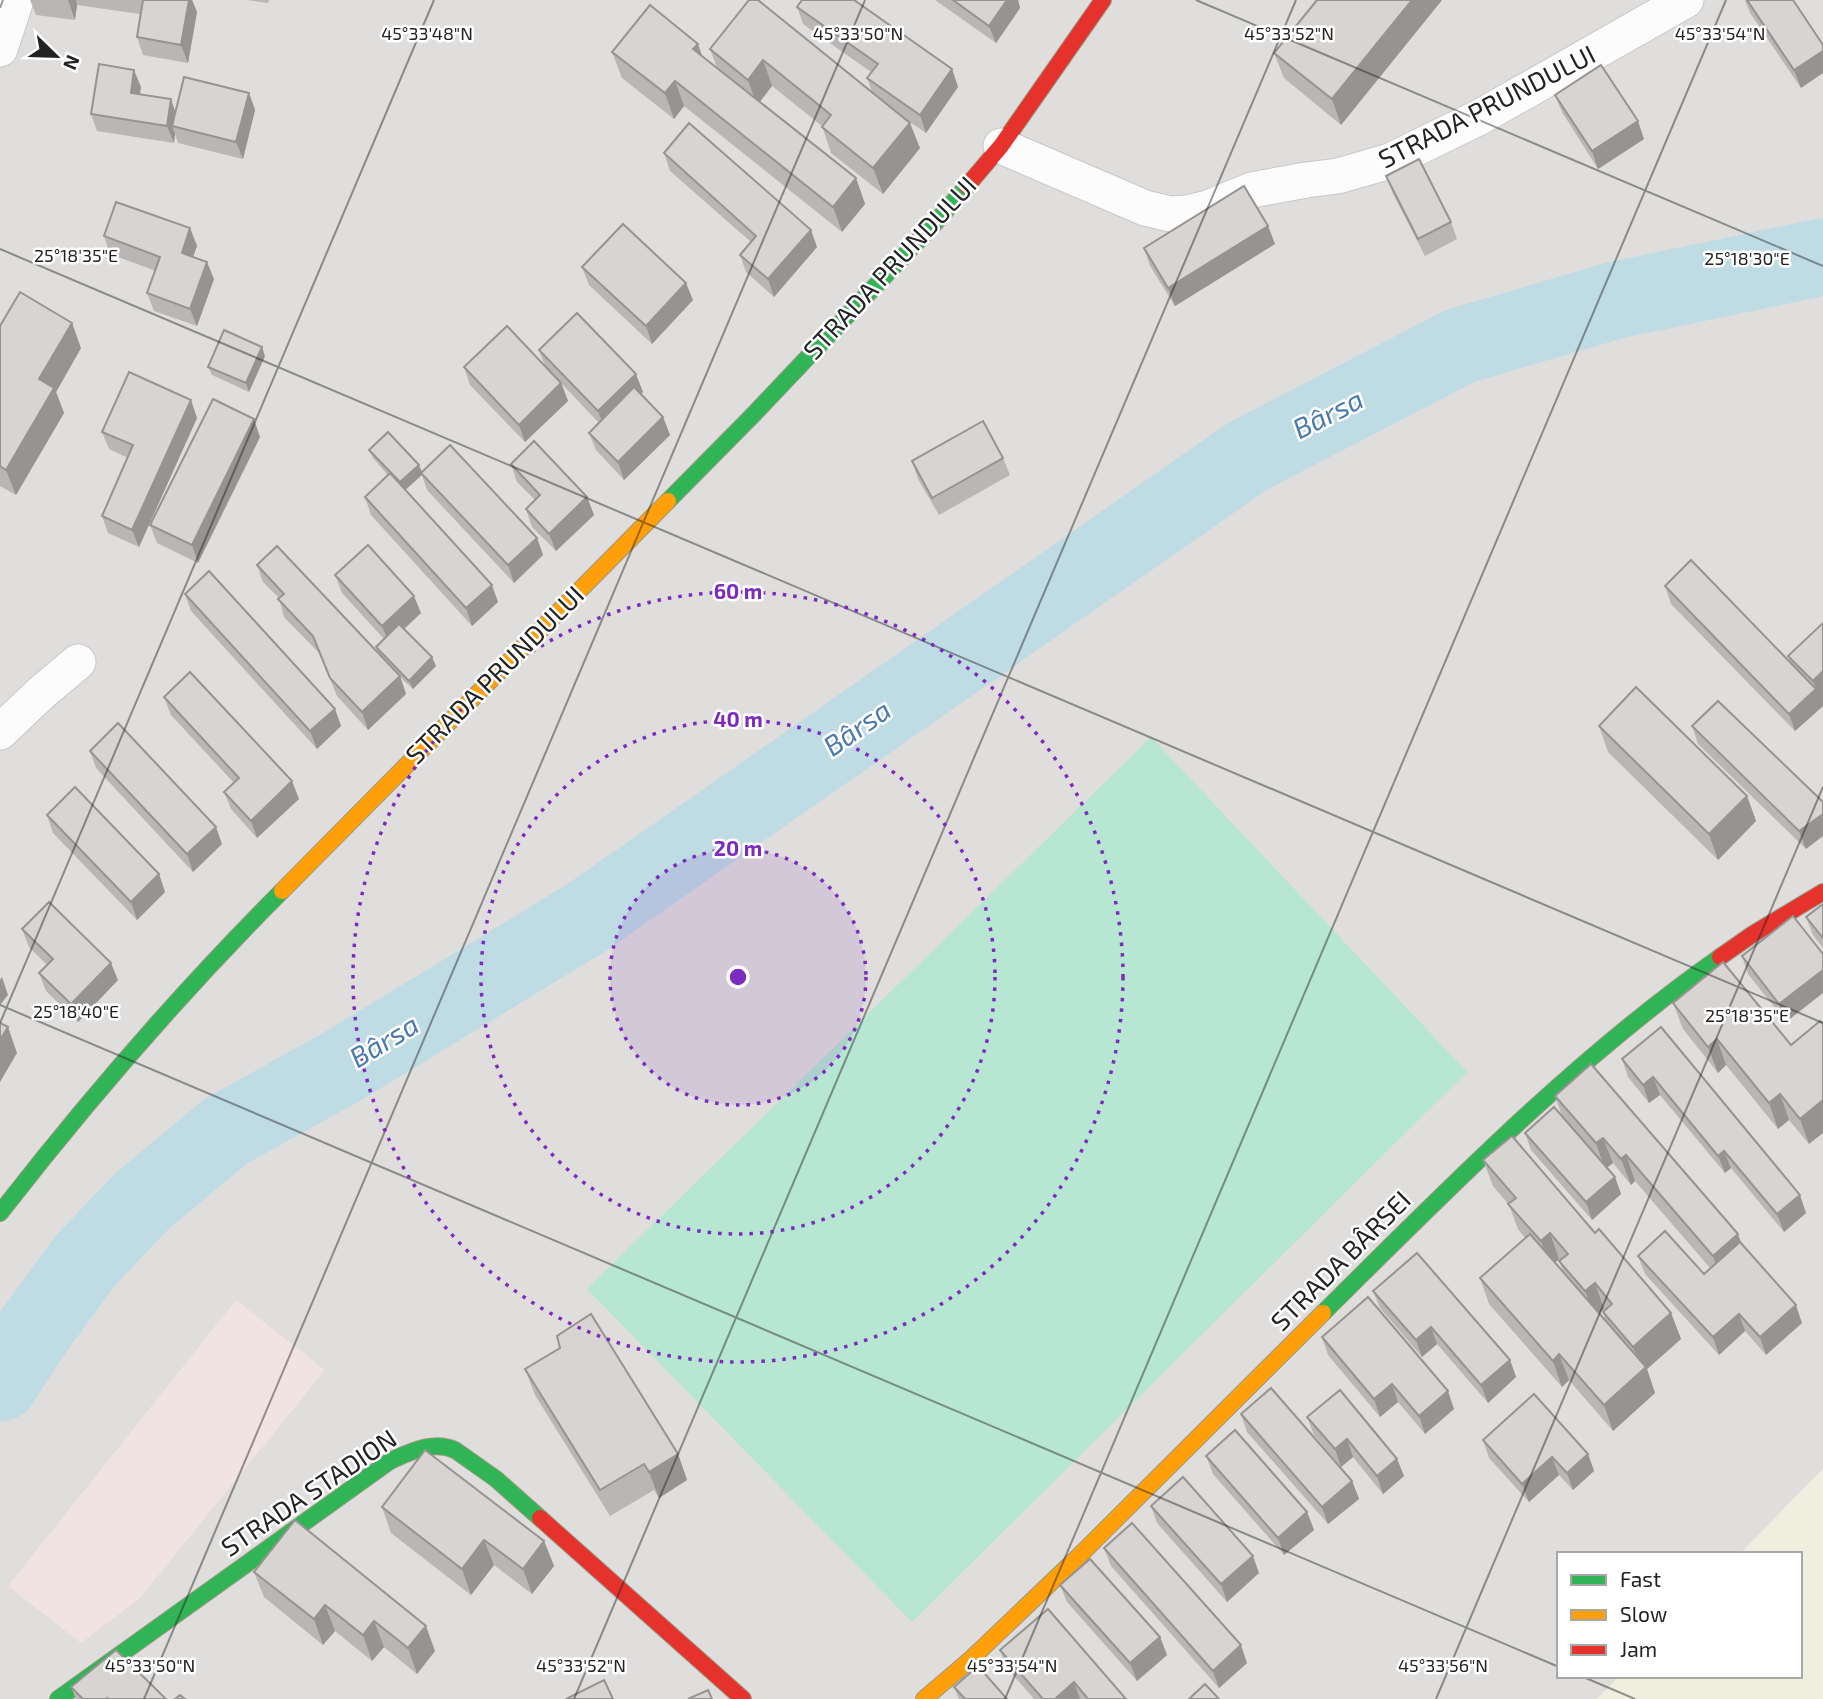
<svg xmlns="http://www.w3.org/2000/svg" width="1823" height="1699" font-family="'Exo 2',sans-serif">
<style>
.residential{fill:#dfdedc}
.commercial{fill:#f1e3e1}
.farmland{fill:#efefdf}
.pitch{fill:#b7e6d2}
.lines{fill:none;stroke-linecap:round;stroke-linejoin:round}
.river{stroke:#bfdbe3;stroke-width:77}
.street-casing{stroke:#c9c8c7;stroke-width:37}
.fast-casing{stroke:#999a82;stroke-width:18}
.slow-casing{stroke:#999a82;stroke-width:18}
.jam-casing{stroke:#999a82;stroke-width:18}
.street{stroke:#fdfcfc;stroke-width:35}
.fast{stroke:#30b455;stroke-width:16}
.slow{stroke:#ff9f0a;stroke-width:16}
.jam{stroke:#e5322d;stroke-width:16}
.wall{fill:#b9b6b5;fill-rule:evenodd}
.shaded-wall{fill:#969493}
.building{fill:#d7d4d2;stroke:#969493;stroke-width:2}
.ticks{fill:none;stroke:#222;stroke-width:2;stroke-opacity:0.45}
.ring{fill:none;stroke:#7b2cbf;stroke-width:3.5;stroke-dasharray:3.5 7}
.labels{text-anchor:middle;stroke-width:5;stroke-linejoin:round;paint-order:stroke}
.street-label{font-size:26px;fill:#222;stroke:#fff}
.water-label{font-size:28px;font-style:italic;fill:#4a7aab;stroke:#fff}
.ticks-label{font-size:18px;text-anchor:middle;fill:#222;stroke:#fff;stroke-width:5;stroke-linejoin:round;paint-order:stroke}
.centre{fill:#7b2cbf;stroke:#fff;stroke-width:3.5}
.ring-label{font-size:21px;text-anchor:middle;font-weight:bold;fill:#7b2cbf;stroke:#fff;stroke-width:5;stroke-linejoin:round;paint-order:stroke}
</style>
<rect width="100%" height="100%" fill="#f0eeeb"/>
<path class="residential" d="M0 0H1823V1469L1740 1554H1559V1676H1620L1597 1699H0Z"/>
<path class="commercial" d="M236 1300 325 1370 139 1599 81 1643 8 1586Z"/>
<path class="farmland" d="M1823 1469V1699H1597L1620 1676H1800V1554H1740Z"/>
<path class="pitch" d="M1151 737 1467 1072 912 1622 587 1289Z"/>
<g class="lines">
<path class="river" d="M0 1383 28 1339 85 1261 142 1201 226 1131 343 1066 586 918 1248 456 1460 346 1616 300 1823 257"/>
<defs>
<g id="street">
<path d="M0 49 16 0"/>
<path d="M1001 146 1145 208 1170 214 1187 213 1208 208 1252 190 1306 180 1338 176 1390 161 1480 117 1686 0"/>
<path d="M0 732 41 693 78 662"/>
</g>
<g id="fast">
<path d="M668 501 753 415 935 223 967 186"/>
<path d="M0 1213C88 1100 181 992 282 891"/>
<path d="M1323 1313C1448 1189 1576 1058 1720 957"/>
<path d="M58 1699 390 1461C410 1452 433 1440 455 1450L496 1479 540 1518"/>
</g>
<g id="slow">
<path d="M282 891 668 501"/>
<path d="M924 1699 972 1658 1081 1554 1323 1313"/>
</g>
<g id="jam">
<path d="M967 186 1001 146 1103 0"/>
<path d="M1720 957 1753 934 1823 892"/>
<path d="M540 1518 743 1699"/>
</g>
</defs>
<use href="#street" class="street-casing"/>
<use href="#fast" class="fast-casing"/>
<use href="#slow" class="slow-casing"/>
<use href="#jam" class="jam-casing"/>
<use href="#street" class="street"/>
<use href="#fast" class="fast"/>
<use href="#slow" class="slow"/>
<use href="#jam" class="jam"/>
</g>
<g class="wall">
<path d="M30 0H192L197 12 188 63 143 55 137 37 140 14 77 5 75 20 36 15Z"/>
<path d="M247 0H269L268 3Z"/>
<path d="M749 0 872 92 867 78 871 72 803 24 797 7 952 69 958 87 926 133 904 118 920 148 883 194 831 153 822 126 772 86 760 102 856 178 865 204 842 232 684 106 674 119 622 78 612 52 703 57 717 68 710 49Z"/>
<path d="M935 0H1018L1020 8 996 43Z"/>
<path d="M1317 0H1442L1341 125 1284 78 1274 53Z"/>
<path d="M1745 0H1793L1801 88 1750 13Z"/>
<path d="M141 87 140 94 175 112 249 93 255 110 243 159 178 143 175 134 174 143 97 131 91 114Z"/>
<path d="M1555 95 1644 139 1598 169 1562 112Z"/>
<path d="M664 153 817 247 774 297 746 272 740 255 751 242 670 171Z"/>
<path d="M1386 176 1451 222 1457 239 1425 256 1393 194Z"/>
<path d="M1268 226 1275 244 1175 306 1150 266 1144 248Z"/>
<path d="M190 228 197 246 193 257 214 279 197 326 154 311 147 293 156 271 110 254 104 236Z"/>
<path d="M582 267 693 300 652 344 589 285Z"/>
<path d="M0 326 81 348 56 392 64 413 16 495 0 486Z"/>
<path d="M539 350 643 392 640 394 663 417 670 435 624 480 596 450 589 433 599 423 562 384 568 401 525 442 470 385 464 367 545 366Z"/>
<path d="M265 356 249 392 212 375 208 367Z"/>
<path d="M197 418 139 547 108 533 102 516 128 458 109 449 102 432Z"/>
<path d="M260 437 198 563 157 543 150 525Z"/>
<path d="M369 450 422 472 537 538 543 555 514 583 427 490 422 475 405 490 498 602 472 626 371 515 365 497 388 475 373 458Z"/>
<path d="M1003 458 1010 475 939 515 918 479 912 461Z"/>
<path d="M511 464 587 497 594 515 556 551 532 527 526 509 535 500 517 482Z"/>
<path d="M257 565 378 654 376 647 384 639 342 593 335 575 421 613 404 629 436 666 413 689 400 677 406 694 368 730 337 696 319 653 284 617 279 598 263 582Z"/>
<path d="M1665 586 1791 664 1788 656 1823 623V706L1795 731 1671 604Z"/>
<path d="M185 594 335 709 341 726 317 749 191 611Z"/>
<path d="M164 697 299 799 257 838 231 809 224 792 234 783 171 715Z"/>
<path d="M1599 726 1747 796 1756 821 1718 860 1608 752Z"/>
<path d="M1692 726 1823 802 1806 849 1698 744Z"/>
<path d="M90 751 222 844 193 872 96 768Z"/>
<path d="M47 815 159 874 165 892 137 920 53 833Z"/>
<path d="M1823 904V948L1813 935 1806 917Z"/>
<path d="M22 929 118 980 78 1022 46 991 39 973 47 965 29 947Z"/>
<path d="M1823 954 1786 1022 1748 974 1742 956Z"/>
<path d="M1673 1003 1791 1045 1809 1144 1789 1120 1778 1129 1726 1065 1718 1073 1683 1029Z"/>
<path d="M1661 1027 1806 1213 1784 1232 1731 1168 1725 1173 1660 1095 1649 1103 1628 1077 1622 1059Z"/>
<path d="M1555 1096 1740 1242 1802 1323 1766 1355 1745 1331 1719 1355 1645 1274 1638 1256 1704 1274 1710 1268 1635 1181 1631 1185 1613 1163 1607 1168 1615 1177 1621 1194 1592 1220 1531 1150 1525 1133 1562 1116Z"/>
<path d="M1483 1160 1595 1233 1671 1313 1681 1339 1647 1369 1655 1393 1613 1431 1569 1380 1562 1387 1489 1304 1480 1278 1525 1238 1518 1229 1509 1205 1493 1186ZM1559 1259V1261L1564 1274 1555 1263ZM1604 1309 1605 1310 1603 1312 1606 1322 1599 1313Z"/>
<path d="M1373 1291 1510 1360 1516 1377 1488 1403 1437 1344 1422 1357 1380 1308Z"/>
<path d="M1322 1337 1454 1409 1425 1434 1398 1402 1380 1417 1328 1355Z"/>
<path d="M525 1369 678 1454 687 1480 659 1498 654 1490 610 1516 535 1395Z"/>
<path d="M1241 1414 1352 1481 1359 1499 1328 1524 1247 1432Z"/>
<path d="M1307 1417 1397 1459 1404 1476 1383 1494 1353 1457 1341 1467 1314 1435Z"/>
<path d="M1483 1440 1588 1454 1594 1471 1573 1490 1559 1475 1529 1502 1489 1458Z"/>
<path d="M1206 1456 1307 1512 1314 1530 1284 1555 1213 1474Z"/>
<path d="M1151 1506 1259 1573 1227 1602 1157 1523Z"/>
<path d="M382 1507 544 1541 554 1566 532 1594 494 1565 471 1595 391 1533Z"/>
<path d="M295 1520 435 1651 417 1674 384 1647 372 1661 335 1631 323 1645 264 1597 254 1572Z"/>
<path d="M1104 1548 1247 1663 1219 1688 1111 1566Z"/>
<path d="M1060 1585 1160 1637 1167 1655 1137 1681 1067 1602Z"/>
<path d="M1000 1650 1126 1699H1034L1007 1668Z"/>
<path d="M71 1687 166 1699H76Z"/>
<path d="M954 1687 1007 1699H959Z"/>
</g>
<g class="shaded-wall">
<path d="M68 0H76L77 5 75 20Z"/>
<path d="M189 0H192L197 12 188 63 181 45Z"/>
<path d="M1007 0H1018L1020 8 996 43 989 26Z"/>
<path d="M1412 0H1442L1341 125 1332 99Z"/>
<path d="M698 44 707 70 693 49Z"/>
<path d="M1823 51V73L1801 88 1794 70Z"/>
<path d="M763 60 772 86 757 105 748 80Z"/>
<path d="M952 69 958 87 926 133 920 115Z"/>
<path d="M134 70 141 87 137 111 131 93Z"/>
<path d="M675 81 684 106 674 119 665 93Z"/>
<path d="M249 93 255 110 243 159 236 142Z"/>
<path d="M171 99 177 117 172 126 175 134 174 143 167 126Z"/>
<path d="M1638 121 1644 139 1598 169 1592 151Z"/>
<path d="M910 123 920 148 883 194 873 168Z"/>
<path d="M856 178 865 204 842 232 833 207Z"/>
<path d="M1268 226 1275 244 1175 306 1168 288Z"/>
<path d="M190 228 197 246 188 270 182 253Z"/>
<path d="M811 230 817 247 774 297 768 279Z"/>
<path d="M207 262 214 279 197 326 190 309Z"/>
<path d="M686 283 693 300 652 344 646 326Z"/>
<path d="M72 323 81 348 56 392 64 413 16 495 6 470 39 379Z"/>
<path d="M262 347 265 356 249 392 246 383Z"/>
<path d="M636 374 643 392 605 429 598 411Z"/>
<path d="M561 383 568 401 525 442 519 425Z"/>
<path d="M191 400 197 418 139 547 132 530Z"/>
<path d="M663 417 670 435 624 480 618 462Z"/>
<path d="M254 419 260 437 198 563 192 545Z"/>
<path d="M419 465 423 474 404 491 400 482Z"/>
<path d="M587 497 594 515 556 551 549 534Z"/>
<path d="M537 538 543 555 514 583 508 565Z"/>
<path d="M492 585 498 602 472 626 466 608Z"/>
<path d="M414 596 421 613 389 643 382 626Z"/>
<path d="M432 657 436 666 413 689 409 681Z"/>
<path d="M1823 671V706L1795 731 1789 714 1816 689 1813 681Z"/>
<path d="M400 676 406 694 368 730 362 712Z"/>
<path d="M335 709 341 726 317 749 310 731Z"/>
<path d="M292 781 299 799 257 838 251 821Z"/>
<path d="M1747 796 1756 821 1718 860 1709 834Z"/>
<path d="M1823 814V836L1806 849 1799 831Z"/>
<path d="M216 827 222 844 193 872 187 854Z"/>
<path d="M159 874 165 892 137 920 131 902Z"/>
<path d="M111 963 118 980 78 1022 71 1004Z"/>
<path d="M1823 970V993L1786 1022 1779 1004Z"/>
<path d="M2 977 8 995 0 1005V980Z"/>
<path d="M8 1027 17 1053 0 1082V1040Z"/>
<path d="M1717 1039 1726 1065 1718 1073 1708 1047Z"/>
<path d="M1653 1077 1660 1095 1649 1103 1643 1085Z"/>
<path d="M1780 1094 1789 1120 1778 1129 1769 1103Z"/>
<path d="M1823 1100V1133L1809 1144 1800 1119Z"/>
<path d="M1603 1138 1613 1163 1605 1169 1596 1143Z"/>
<path d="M1724 1151 1731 1168 1725 1173 1718 1156Z"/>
<path d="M1626 1155 1635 1181 1631 1185 1621 1159Z"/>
<path d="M1615 1177 1621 1194 1592 1220 1586 1202Z"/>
<path d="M1800 1195 1806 1213 1784 1232 1777 1214Z"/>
<path d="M1550 1233 1559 1259 1550 1267 1541 1241Z"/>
<path d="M1738 1234 1747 1260 1722 1282 1713 1256Z"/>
<path d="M1595 1283 1604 1309 1595 1317 1585 1291Z"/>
<path d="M1796 1305 1802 1323 1766 1355 1760 1337Z"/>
<path d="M1671 1313 1681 1339 1647 1369 1655 1393 1613 1431 1604 1405 1642 1371 1633 1347Z"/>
<path d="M1739 1314 1745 1331 1719 1355 1713 1337Z"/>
<path d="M1431 1327 1437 1344 1422 1357 1416 1340Z"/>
<path d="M1559 1354 1569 1380 1562 1387 1553 1361Z"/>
<path d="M1510 1360 1516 1377 1488 1403 1481 1385Z"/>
<path d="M1392 1384 1398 1402 1380 1417 1374 1399Z"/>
<path d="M1448 1391 1454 1409 1425 1434 1419 1416Z"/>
<path d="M1347 1439 1353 1457 1341 1467 1335 1449Z"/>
<path d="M678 1454 687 1480 659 1498 649 1472Z"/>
<path d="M1588 1454 1594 1471 1573 1490 1567 1473Z"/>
<path d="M1552 1457 1559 1475 1529 1502 1522 1484Z"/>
<path d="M1397 1459 1404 1476 1383 1494 1377 1476Z"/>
<path d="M1352 1481 1359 1499 1328 1524 1322 1507Z"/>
<path d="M1307 1512 1314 1530 1284 1555 1278 1538Z"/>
<path d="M484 1540 494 1565 471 1595 462 1569Z"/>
<path d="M544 1541 554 1566 532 1594 523 1569Z"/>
<path d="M1253 1556 1259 1573 1227 1602 1221 1584Z"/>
<path d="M325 1605 335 1631 323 1645 314 1619Z"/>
<path d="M374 1621 384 1647 372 1661 363 1635Z"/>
<path d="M426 1626 435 1651 417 1674 408 1648Z"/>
<path d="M1160 1637 1167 1655 1137 1681 1130 1663Z"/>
<path d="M1241 1645 1247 1663 1219 1688 1213 1671Z"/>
<path d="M1074 1682 1080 1699H1055Z"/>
</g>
<g class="building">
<path d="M143 0H189L181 45 137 37Z"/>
<path d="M749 0H758L910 123 873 168 822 127 831 115 763 60 748 80 710 49Z"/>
<path d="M802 0H854L952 69 920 115 867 78 878 64 797 7Z"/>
<path d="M953 0H1007L989 26Z"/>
<path d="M1317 0H1412L1332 99 1274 53Z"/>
<path d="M1747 0H1793L1823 45V51L1794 70Z"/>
<path d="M650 5 698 44 693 49 856 178 833 207 675 81 665 93 612 52Z"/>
<path d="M99 64 134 70 131 93 171 99 167 126 91 114Z"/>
<path d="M1601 65 1638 121 1592 151 1555 95Z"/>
<path d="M184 77 249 93 236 142 172 126Z"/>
<path d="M689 123 811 230 768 279 740 255 756 236 664 153Z"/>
<path d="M1419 159 1451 222 1418 239 1386 176Z"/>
<path d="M1244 186 1268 226 1168 288 1144 248Z"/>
<path d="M116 202 190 228 182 253 207 262 190 309 147 293 160 257 104 236Z"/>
<path d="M623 224 686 283 646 326 582 267Z"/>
<path d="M20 292 72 323 39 379 54 388 6 470 0 466V326Z"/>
<path d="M577 313 636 374 598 411 539 350Z"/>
<path d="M507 326 561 383 519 425 464 367Z"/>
<path d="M224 330 262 347 246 383 208 367Z"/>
<path d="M129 372 191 400 132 530 102 516 133 445 102 432Z"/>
<path d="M634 387 663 417 618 462 589 433Z"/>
<path d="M213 399 254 419 192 545 150 525Z"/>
<path d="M983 421 1003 458 932 498 912 461Z"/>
<path d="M388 432 419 465 400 482 369 450Z"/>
<path d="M534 441 587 497 549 534 526 509 540 495 511 464Z"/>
<path d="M450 445 537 538 508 565 421 473Z"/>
<path d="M390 473 492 585 466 608 365 497Z"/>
<path d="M368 545 414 596 382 626 335 575Z"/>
<path d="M277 546 400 676 362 712 330 678 313 636 278 599 284 594 257 565Z"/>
<path d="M1691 560 1816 689 1789 714 1665 586Z"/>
<path d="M209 571 335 709 310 731 185 594Z"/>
<path d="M1823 623V671L1813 681 1788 656Z"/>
<path d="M399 624 432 657 409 681 376 647Z"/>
<path d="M190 672 292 781 251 821 224 792 239 778 164 697Z"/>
<path d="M1636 687 1747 796 1709 834 1599 726Z"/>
<path d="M1718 701 1823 802V814L1799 831 1692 726Z"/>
<path d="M118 723 216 827 187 854 90 751Z"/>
<path d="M75 787 159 874 131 902 47 815Z"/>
<path d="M49 902 111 963 71 1004 39 973 53 959 22 929Z"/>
<path d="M1823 904V938L1806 917Z"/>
<path d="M1793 916 1823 954V970L1779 1004 1742 956Z"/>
<path d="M1723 962 1791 1045 1820 1021 1823 1024V1100L1800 1119 1780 1094 1769 1103 1717 1039 1708 1047 1673 1003Z"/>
<path d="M0 1023 8 1027 0 1040Z"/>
<path d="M1661 1027 1800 1195 1777 1214 1724 1151 1718 1156 1653 1077 1643 1085 1622 1059Z"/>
<path d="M1591 1064 1738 1234 1713 1256 1626 1155 1621 1159 1603 1138 1596 1143 1555 1096Z"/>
<path d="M1554 1107 1615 1177 1586 1202 1525 1133Z"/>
<path d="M1512 1136 1595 1233 1599 1229 1671 1313 1633 1347 1603 1312 1612 1304 1595 1283 1585 1291 1559 1261 1568 1254 1550 1233 1541 1241 1508 1204 1516 1198 1483 1160Z"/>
<path d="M1665 1231 1704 1274 1740 1242 1796 1305 1760 1337 1739 1314 1713 1337 1638 1256Z"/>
<path d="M1530 1234 1646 1367 1604 1405 1559 1354 1553 1361 1480 1278Z"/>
<path d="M1417 1253 1510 1360 1481 1385 1431 1327 1416 1340 1373 1291Z"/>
<path d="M1368 1297 1448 1391 1419 1416 1392 1384 1374 1399 1322 1337Z"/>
<path d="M591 1314 678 1454 649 1472 644 1464 600 1490 525 1369 560 1348 557 1336Z"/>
<path d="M1271 1388 1352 1481 1322 1507 1241 1414Z"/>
<path d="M1340 1390 1397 1459 1377 1476 1347 1439 1335 1449 1307 1417Z"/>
<path d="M1534 1394 1588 1454 1567 1473 1552 1457 1522 1484 1483 1440Z"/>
<path d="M1235 1430 1307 1512 1278 1538 1206 1456Z"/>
<path d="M425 1450 544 1541 523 1569 484 1540 462 1569 382 1507Z"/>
<path d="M1183 1477 1253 1556 1221 1584 1151 1506Z"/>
<path d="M295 1520 426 1626 408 1648 374 1621 363 1635 325 1605 314 1619 254 1572Z"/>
<path d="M1132 1523 1241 1645 1213 1671 1104 1548Z"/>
<path d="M1090 1559 1160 1637 1130 1663 1060 1585Z"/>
<path d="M1048 1609 1126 1699H1088L1074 1682 1055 1699H1043L1000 1650Z"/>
<path d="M116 1650 166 1699H109L107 1698 105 1699H83L71 1687Z"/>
<path d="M978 1666 1007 1699H965L954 1687Z"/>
<path d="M604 1680 613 1699H566Z"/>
<path d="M1205 1684 1219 1699H1189Z"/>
<path d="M708 1690 712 1699H688Z"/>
<path d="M180 1695 185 1699H175Z"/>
</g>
<path class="ticks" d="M1196 0 1823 266M0 8 3 0M0 249 1823 1023M0 1005 1559 1667M0 1023 434 0M1581 1676 1635 1699M144 1699 865 0M574 1699 1296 0M1005 1699 1726 0M1436 1699 1823 787"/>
<circle cx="738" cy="977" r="128" fill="#7b2cbf" fill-opacity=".12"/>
<g class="ring">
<circle cx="738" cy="977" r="128"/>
<circle cx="738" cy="977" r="257"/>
<circle cx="738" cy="977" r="385"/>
</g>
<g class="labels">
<g class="street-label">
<text transform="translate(1487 107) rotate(-27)" y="9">STRADA PRUNDULUI</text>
<text transform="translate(890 268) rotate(-47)" y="9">STRADA PRUNDULUI</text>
<text transform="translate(495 675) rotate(-45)" y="9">STRADA PRUNDULUI</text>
<text transform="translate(1341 1261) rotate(-45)" y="9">STRADA BÂRSEI</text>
<text transform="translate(309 1493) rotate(-34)" y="9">STRADA STADION</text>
</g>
<g class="water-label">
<text transform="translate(1328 414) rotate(-27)" y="10">Bârsa</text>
<text transform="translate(857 728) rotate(-35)" y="10">Bârsa</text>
<text transform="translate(384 1041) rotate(-31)" y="10">Bârsa</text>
</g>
</g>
<g class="ticks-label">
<text x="427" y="40">45°33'48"N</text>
<text x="858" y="40">45°33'50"N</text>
<text x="1720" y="40">45°33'54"N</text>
<text x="1289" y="40">45°33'52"N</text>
<text x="76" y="262">25°18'35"E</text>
<text x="1747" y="265">25°18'30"E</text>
<text x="76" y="1018">25°18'40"E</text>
<text x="1747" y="1022">25°18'35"E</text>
<text x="150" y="1672">45°33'50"N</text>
<text x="581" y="1672">45°33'52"N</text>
<text x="1012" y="1672">45°33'54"N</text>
<text x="1443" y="1672">45°33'56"N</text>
</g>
<circle cx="738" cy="977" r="10" class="centre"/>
<g class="ring-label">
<text x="738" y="599">60 m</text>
<text x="738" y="727">40 m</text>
<text x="738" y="856">20 m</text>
</g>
<rect x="1557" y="1552" width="245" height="126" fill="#ffffff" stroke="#a7a7a7" stroke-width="2"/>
<rect x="1571" y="1575" width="35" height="10" fill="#30b455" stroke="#a7a7a7" stroke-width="2"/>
<text x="1620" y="1587" font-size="21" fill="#222222">Fast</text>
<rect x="1571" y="1610" width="35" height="10" fill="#ff9f0a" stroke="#a7a7a7" stroke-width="2"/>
<text x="1620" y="1622" font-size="21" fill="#222222">Slow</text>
<rect x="1571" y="1645" width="35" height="10" fill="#e5322d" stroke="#a7a7a7" stroke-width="2"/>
<text x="1620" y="1657" font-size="21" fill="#222222">Jam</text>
<g transform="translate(56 56) rotate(113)" stroke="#ffffff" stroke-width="5" paint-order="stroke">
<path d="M0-5L12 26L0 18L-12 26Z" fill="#222222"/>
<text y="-10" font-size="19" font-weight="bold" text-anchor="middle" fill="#222222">N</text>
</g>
</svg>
